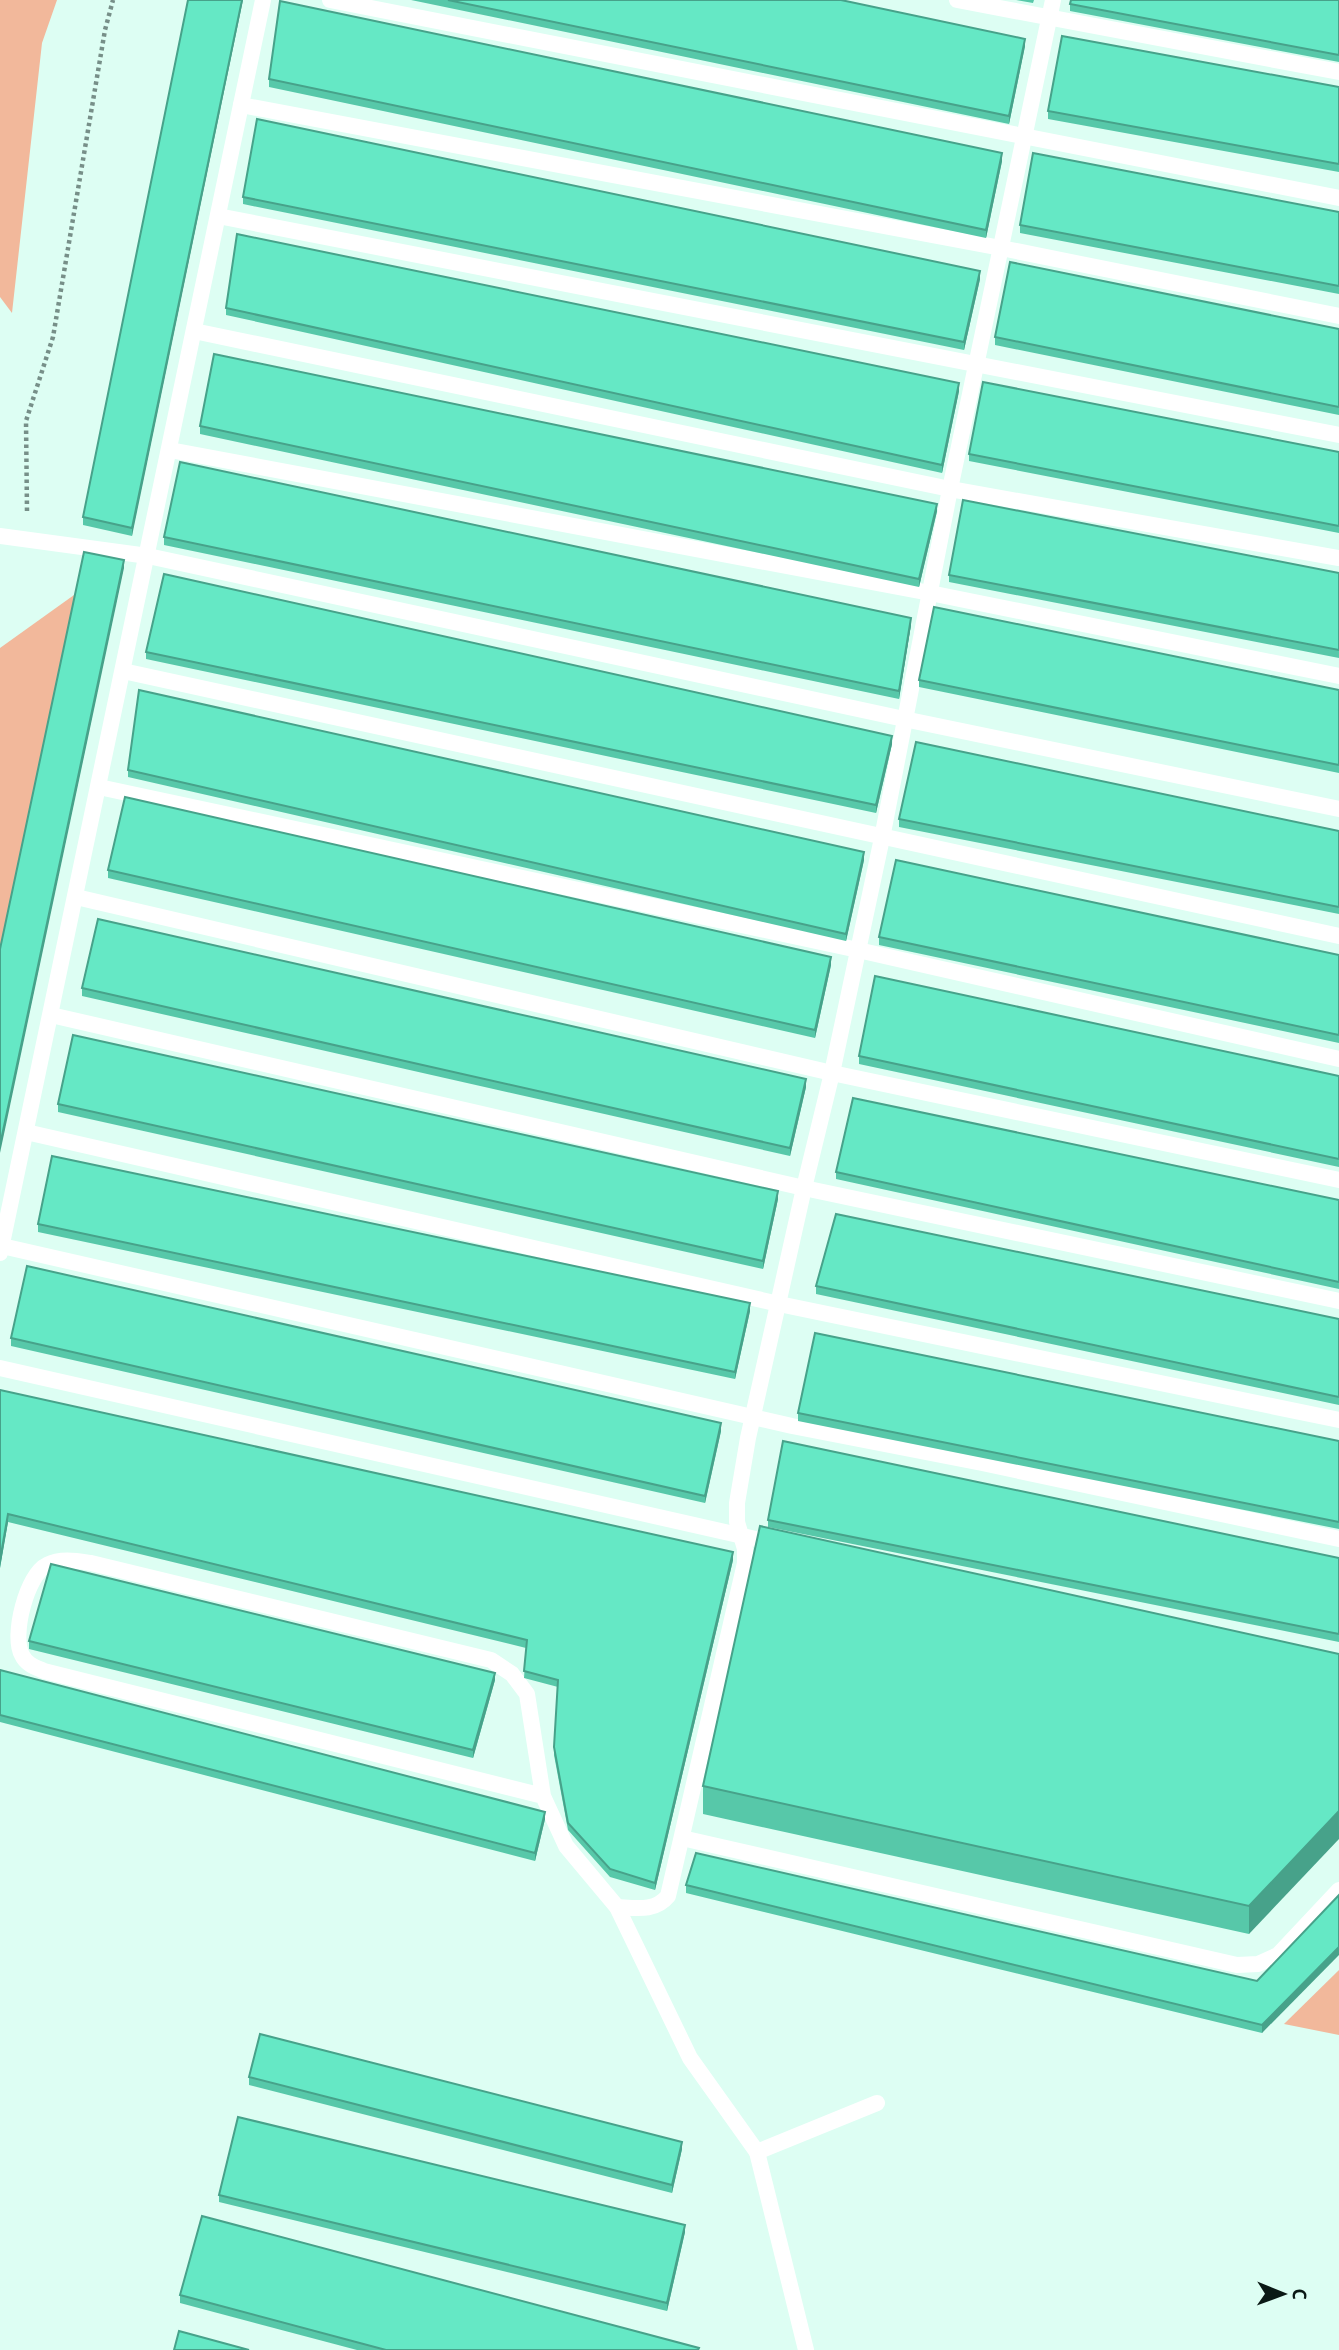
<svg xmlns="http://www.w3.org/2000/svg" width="1339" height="2350" font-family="'PT Sans',sans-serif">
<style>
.green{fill:#f2b89b}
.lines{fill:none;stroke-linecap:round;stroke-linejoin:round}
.path{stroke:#778f88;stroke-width:4.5;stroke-dasharray:3.5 3.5;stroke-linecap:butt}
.service{stroke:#fff;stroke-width:16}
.wall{fill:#57c8a9}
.shaded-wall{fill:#47a28a}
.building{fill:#65e8c5;stroke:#47a28a;stroke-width:2}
</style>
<rect width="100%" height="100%" fill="#ddfef3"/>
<g class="green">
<path d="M0 0H57L42 43 12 313 0 297Z"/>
<path d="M81 590 0 979V648Z"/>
<path d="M1339 1970V2035L1284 2024Z"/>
</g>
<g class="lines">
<path class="path" d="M27 511 26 421 53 337 105 30 113 0"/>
<g class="service">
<path d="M330 0 1339 198"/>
<path d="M957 0 1339 72"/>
<path d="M241 105 1001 248 1339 316"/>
<path d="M218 216 1339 435"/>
<path d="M194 331 950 489 1339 558"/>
<path d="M170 450 930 593 1339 676"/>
<path d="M0 536 148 556 904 719 1339 809"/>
<path d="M123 671 1339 936"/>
<path d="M99 787 858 950 1339 1059"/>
<path d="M76 897 832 1073 1339 1180"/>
<path d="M51 1015 804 1188 1339 1301"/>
<path d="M26 1132 779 1304 1339 1420"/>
<path d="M2 1246 792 1426 982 1463 1339 1539"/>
<path d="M0 1253 263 0"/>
<path d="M0 1368 778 1544"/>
<path d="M543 1796 44 1671C35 1667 26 1664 22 1655 11 1636 27 1574 47 1565 61 1558 77 1561 91 1563L491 1660 512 1674 527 1694 543 1796 566 1846 617 1907 690 2058 757 2152"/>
<path d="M682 1838 1237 1965 1258 1964 1278 1955 1339 1890"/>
<path d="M617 1907C636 1908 655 1912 668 1896L745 1563V1549L737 1522V1503L748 1438 804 1188 832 1073 882 838 950 489 1053 0"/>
<path d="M806 2350 757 2152 877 2103"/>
</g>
</g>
<g class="wall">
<path d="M188 0 132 536 83 525V517Z"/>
<path d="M411 0H841L1025 46 1009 124Z"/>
<path d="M1016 0H1034L1033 3Z"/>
<path d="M1339 0V62L1070 11V4Z"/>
<path d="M269 79 1002 161 986 238 269 87Z"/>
<path d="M1339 87V172L1048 119V111Z"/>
<path d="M243 197 980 279 964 350 243 204Z"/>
<path d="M1339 212V294L1020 233V225Z"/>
<path d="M226 308 959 391 942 473 226 315Z"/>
<path d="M1339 329V415L995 345V337Z"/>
<path d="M200 426 937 511 919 587 200 434Z"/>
<path d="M1339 452V533L969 461V454Z"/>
<path d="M164 537 911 625 899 699 164 545Z"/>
<path d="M1339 573V658L949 582V575Z"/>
<path d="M146 652 892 744 876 813 146 659Z"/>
<path d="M919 680 1339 690V773L919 687Z"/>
<path d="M128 770 864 860 846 941 128 777Z"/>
<path d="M899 819 1339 831V914L899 827Z"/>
<path d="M108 870 831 965 815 1038 108 878Z"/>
<path d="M879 937 1339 955V1043L879 945Z"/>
<path d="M82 988 806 1087 790 1156 82 996Z"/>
<path d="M859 1056 1339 1076V1167L859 1064Z"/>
<path d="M58 1104 778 1199 763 1269 58 1112Z"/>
<path d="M836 1172 1339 1200V1289L836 1179Z"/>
<path d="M38 1224 750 1311 735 1379 38 1232Z"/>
<path d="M816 1286 1339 1319V1405L816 1294Z"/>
<path d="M11 1338 721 1431 705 1503 11 1346Z"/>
<path d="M0 1390 733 1560 655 1890 610 1877 568 1830 554 1755 558 1687 524 1678 526 1648 8 1522 0 1568Z"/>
<path d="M798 1413 1339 1441V1529L798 1421Z"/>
<path d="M768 1520 1339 1558V1642L768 1527Z"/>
<path d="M29 1641 495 1680 473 1758 29 1649Z"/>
<path d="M1339 1654 1249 1934 703 1814V1786Z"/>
<path d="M0 1670 545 1819 535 1861 0 1722Z"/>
<path d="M686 1885 1257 1981 1339 1895 1262 2033 686 1893Z"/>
<path d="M249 2077 682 2149 672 2193 249 2085Z"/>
<path d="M219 2195 685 2232 667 2311 219 2202Z"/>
<path d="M180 2295 699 2350H357L180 2303Z"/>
</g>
<g class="shaded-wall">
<path d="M242 0H243L132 536V528Z"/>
<path d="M1025 39V46L1009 124V116Z"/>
<path d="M1002 153V161L986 238V230Z"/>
<path d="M980 271V279L964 350V342Z"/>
<path d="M959 383V391L942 473V465Z"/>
<path d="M937 504V511L919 587V579Z"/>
<path d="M124 560V568L0 1153V1145Z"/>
<path d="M911 618V625L899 699V691Z"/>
<path d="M892 736V744L876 813V805Z"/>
<path d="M864 852V860L846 941V934Z"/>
<path d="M831 957V965L815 1038V1030Z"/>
<path d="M806 1079V1087L790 1156V1148Z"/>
<path d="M778 1191V1199L763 1269V1261Z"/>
<path d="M750 1303V1311L735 1379V1372Z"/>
<path d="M721 1423V1431L705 1503V1496Z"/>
<path d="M8 1514V1522L0 1568V1560Z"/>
<path d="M733 1552V1560L655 1890V1883Z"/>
<path d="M495 1673V1680L473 1758V1750Z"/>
<path d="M1339 1811V1839L1249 1934V1906Z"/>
<path d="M545 1812V1819L535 1861V1853Z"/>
<path d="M1339 1947V1955L1262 2033V2025Z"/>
<path d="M682 2142V2149L672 2193V2185Z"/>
<path d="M685 2225V2232L667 2311V2303Z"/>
</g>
<g class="building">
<path d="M188 0H242L132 528 83 517Z"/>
<path d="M448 0H841L1025 39 1009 116Z"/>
<path d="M1071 0H1339V55L1070 4Z"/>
<path d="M280 1 1002 153 986 230 269 79Z"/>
<path d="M1062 36 1339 87V164L1048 111Z"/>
<path d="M257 119 980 271 964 342 243 197Z"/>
<path d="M1033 153 1339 212V286L1020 225Z"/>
<path d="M237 234 959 383 942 465 226 308Z"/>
<path d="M1010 262 1339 329V407L995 337Z"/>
<path d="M214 354 937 504 919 579 200 426Z"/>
<path d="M983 382 1339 452V526L969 454Z"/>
<path d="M180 462 911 618 899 691 164 537Z"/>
<path d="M963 500 1339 573V650L949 575Z"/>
<path d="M84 552 124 560 0 1145V949Z"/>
<path d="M164 574 892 736 876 805 146 652Z"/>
<path d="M934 607 1339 690V765L919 680Z"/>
<path d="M139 690 864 852 846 934 128 770Z"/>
<path d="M916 742 1339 831V907L899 819Z"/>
<path d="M125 797 831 957 815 1030 108 870Z"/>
<path d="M896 860 1339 955V1035L879 937Z"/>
<path d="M98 919 806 1079 790 1148 82 988Z"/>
<path d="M875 976 1339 1076V1159L859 1056Z"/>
<path d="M73 1035 778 1191 763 1261 58 1104Z"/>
<path d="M853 1098 1339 1200V1282L836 1172Z"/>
<path d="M52 1156 750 1303 735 1372 38 1224Z"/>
<path d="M836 1214 1339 1319V1397L816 1286Z"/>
<path d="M27 1266 721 1423 705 1496 11 1338Z"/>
<path d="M815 1333 1339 1441V1522L798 1413Z"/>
<path d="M0 1390 733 1552 655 1883 610 1869 568 1823 554 1747 558 1680 524 1671 527 1640 8 1514 0 1560Z"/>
<path d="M783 1441 1339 1558V1634L768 1520Z"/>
<path d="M760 1526 1339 1654V1811L1249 1906 703 1786Z"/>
<path d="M51 1564 495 1673 473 1750 29 1641Z"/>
<path d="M0 1670 545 1812 535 1853 0 1715Z"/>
<path d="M696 1853 1257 1981 1339 1895V1947L1262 2025 686 1885Z"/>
<path d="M260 2034 682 2142 672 2185 249 2077Z"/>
<path d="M238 2117 685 2225 667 2303 219 2195Z"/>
<path d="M202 2216 699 2348 698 2350H386L180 2295Z"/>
<path d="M179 2331 249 2350H174Z"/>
</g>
<g transform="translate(1283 2294) rotate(91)" stroke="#ddfef3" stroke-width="5" paint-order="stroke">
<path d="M0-5L12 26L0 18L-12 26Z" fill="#0a1915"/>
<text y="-10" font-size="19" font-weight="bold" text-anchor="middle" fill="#0a1915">С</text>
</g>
</svg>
